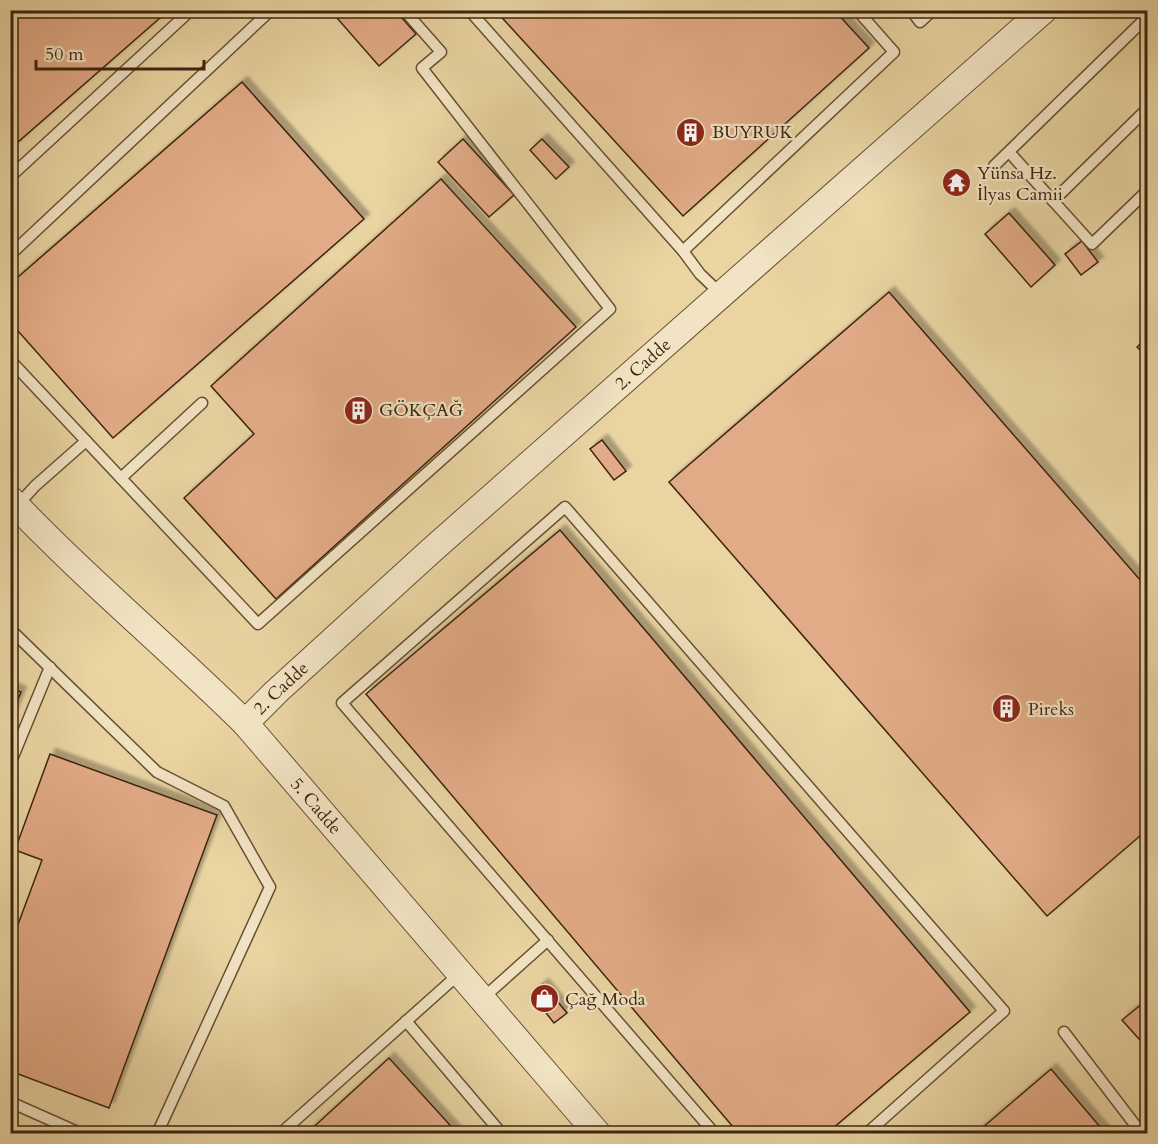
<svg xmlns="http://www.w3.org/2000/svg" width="1158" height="1144" font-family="Cardo,serif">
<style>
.building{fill:#e2ab87;stroke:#3d2410;stroke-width:1.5;filter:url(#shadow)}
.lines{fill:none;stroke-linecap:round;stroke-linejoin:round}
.service-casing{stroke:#685034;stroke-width:13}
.tertiary-casing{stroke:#685034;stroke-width:28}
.service{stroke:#f1e3c3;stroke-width:10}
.tertiary{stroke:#f1e3c3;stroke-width:26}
.labels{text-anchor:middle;stroke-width:4.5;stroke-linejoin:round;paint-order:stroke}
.poi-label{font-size:18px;fill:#3d2410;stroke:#f1e3c3;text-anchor:start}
.street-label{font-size:18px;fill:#3d2410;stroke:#f1e3c3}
</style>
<defs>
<filter id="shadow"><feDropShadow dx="5.5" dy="-5.5" stdDeviation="1.5" flood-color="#0004"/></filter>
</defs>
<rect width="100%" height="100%" fill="#e9d4a2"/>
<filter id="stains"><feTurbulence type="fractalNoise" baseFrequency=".00333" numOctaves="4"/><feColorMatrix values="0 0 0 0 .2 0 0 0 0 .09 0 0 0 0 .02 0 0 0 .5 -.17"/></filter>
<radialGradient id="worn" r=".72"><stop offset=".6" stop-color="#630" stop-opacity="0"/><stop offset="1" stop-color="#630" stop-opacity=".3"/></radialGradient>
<g class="building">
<path d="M10 10H169L10 149Z"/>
<path d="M330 10H395L416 34 379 66Z"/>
<path d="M495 10H834L869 48 683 216Z"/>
<path d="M242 82 364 219 113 438 10 322V284Z"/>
<path d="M463 139 514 195 489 217 438 162Z"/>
<path d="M542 139 569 167 556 179 530 150Z"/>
<path d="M441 179 576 327 276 599 184 498 254 434 211 386Z"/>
<path d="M1009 213 1055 265 1031 287 985 234Z"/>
<path d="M1082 241 1098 262 1081 275 1065 254Z"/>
<path d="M889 292 1148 589V829L1047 916 669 482Z"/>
<path d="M1148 337V358L1137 347Z"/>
<path d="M602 440 626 471 614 480 590 449Z"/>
<path d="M560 530 970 1012 826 1134H739L366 694Z"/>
<path d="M10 688 21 692 10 719Z"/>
<path d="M50 754 217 815 109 1108 10 1071V946L42 860 15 850Z"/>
<path d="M543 984 567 1013 554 1023 531 994Z"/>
<path d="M1148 999V1049L1122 1020Z"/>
<path d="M389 1058 458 1134H306Z"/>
<path d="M1051 1069 1106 1134H975Z"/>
</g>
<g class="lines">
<defs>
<g id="service">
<path d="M469 10 683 251 700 274 722 295"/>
<path d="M911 10 920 22 933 10"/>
<path d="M1009 152 1092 244 1148 190"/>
<path d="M994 166 1148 16"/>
<path d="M10 177 191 10"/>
<path d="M1053 201 1148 108"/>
<path d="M683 251 894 52 857 10"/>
<path d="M10 255 271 10"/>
<path d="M10 360 258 624 610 309 422 68 441 52 404 10"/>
<path d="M121 478 202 403"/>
<path d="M17 506 35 486 86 441"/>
<path d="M10 629 157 772 224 806 270 887 157 1134"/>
<path d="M10 764 50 667"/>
<path d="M482 999 548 940"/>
<path d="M406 1021 502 1134"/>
<path d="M1064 1032 1142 1134"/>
<path d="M10 1102 82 1134"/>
<path d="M280 1134 459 974"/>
<path d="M715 1134 342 703 565 507 1004 1011 866 1134"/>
</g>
<g id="tertiary">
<path id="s1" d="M10 499C85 578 168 647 245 723L598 1134"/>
<path id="s2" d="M245 723 276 692 433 549 1044 10"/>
</g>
</defs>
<use href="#service" class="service-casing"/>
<use href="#tertiary" class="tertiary-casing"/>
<use href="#service" class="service"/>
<use href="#tertiary" class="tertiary"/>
</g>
<defs>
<symbol id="building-disc" viewBox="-11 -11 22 22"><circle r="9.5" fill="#8f2418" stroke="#f1e3c3"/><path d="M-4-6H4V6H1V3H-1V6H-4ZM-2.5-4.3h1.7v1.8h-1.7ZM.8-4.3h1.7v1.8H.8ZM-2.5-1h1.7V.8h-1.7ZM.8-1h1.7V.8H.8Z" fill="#fff"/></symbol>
<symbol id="temple-disc" viewBox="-11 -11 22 22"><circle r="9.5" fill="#8f2418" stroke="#f1e3c3"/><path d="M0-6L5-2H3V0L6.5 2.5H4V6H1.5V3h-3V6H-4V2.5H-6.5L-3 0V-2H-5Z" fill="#fff"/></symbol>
<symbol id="shop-disc" viewBox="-11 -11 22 22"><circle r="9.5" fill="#8f2418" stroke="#f1e3c3"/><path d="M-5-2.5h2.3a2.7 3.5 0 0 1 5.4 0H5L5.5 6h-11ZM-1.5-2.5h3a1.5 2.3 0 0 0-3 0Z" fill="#fff"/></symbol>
</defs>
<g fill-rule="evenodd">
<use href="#building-disc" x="674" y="116" width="33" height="33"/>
<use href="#temple-disc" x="940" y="166" width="33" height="33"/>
<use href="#building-disc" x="342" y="394" width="33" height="33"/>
<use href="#building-disc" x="990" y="692" width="33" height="33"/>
<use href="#shop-disc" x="528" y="982" width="33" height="33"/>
</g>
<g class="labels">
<g class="poi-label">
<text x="712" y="138">BUYRUK</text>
<text x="977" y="179">Yünsa Hz.<tspan x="977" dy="21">İlyas Camii</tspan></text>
<text x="379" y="416">GÖKÇAĞ</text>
<text x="1028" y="715">Pireks</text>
<text x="565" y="1005">Çağ Moda</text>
</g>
<g class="street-label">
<text dy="6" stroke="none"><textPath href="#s2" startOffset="536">2. Cadde</textPath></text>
<text dy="6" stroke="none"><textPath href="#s2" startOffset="50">2. Cadde</textPath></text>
<text dy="6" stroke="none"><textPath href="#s1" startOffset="434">5. Cadde</textPath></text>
</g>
</g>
<rect width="1158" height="1144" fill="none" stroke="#e9d4a2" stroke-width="36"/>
<rect x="12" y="12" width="1134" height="1120" fill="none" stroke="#3d2410" stroke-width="3"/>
<rect x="18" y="18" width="1122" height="1108" fill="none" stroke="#3d2410" stroke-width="1.5"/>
<path d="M36 60v9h168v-9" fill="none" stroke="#3d2410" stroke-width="3"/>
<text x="45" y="60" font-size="18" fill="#3d2410" stroke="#f1e3c3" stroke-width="4.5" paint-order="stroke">50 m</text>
<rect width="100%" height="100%" filter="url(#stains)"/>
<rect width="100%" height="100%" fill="url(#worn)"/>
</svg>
